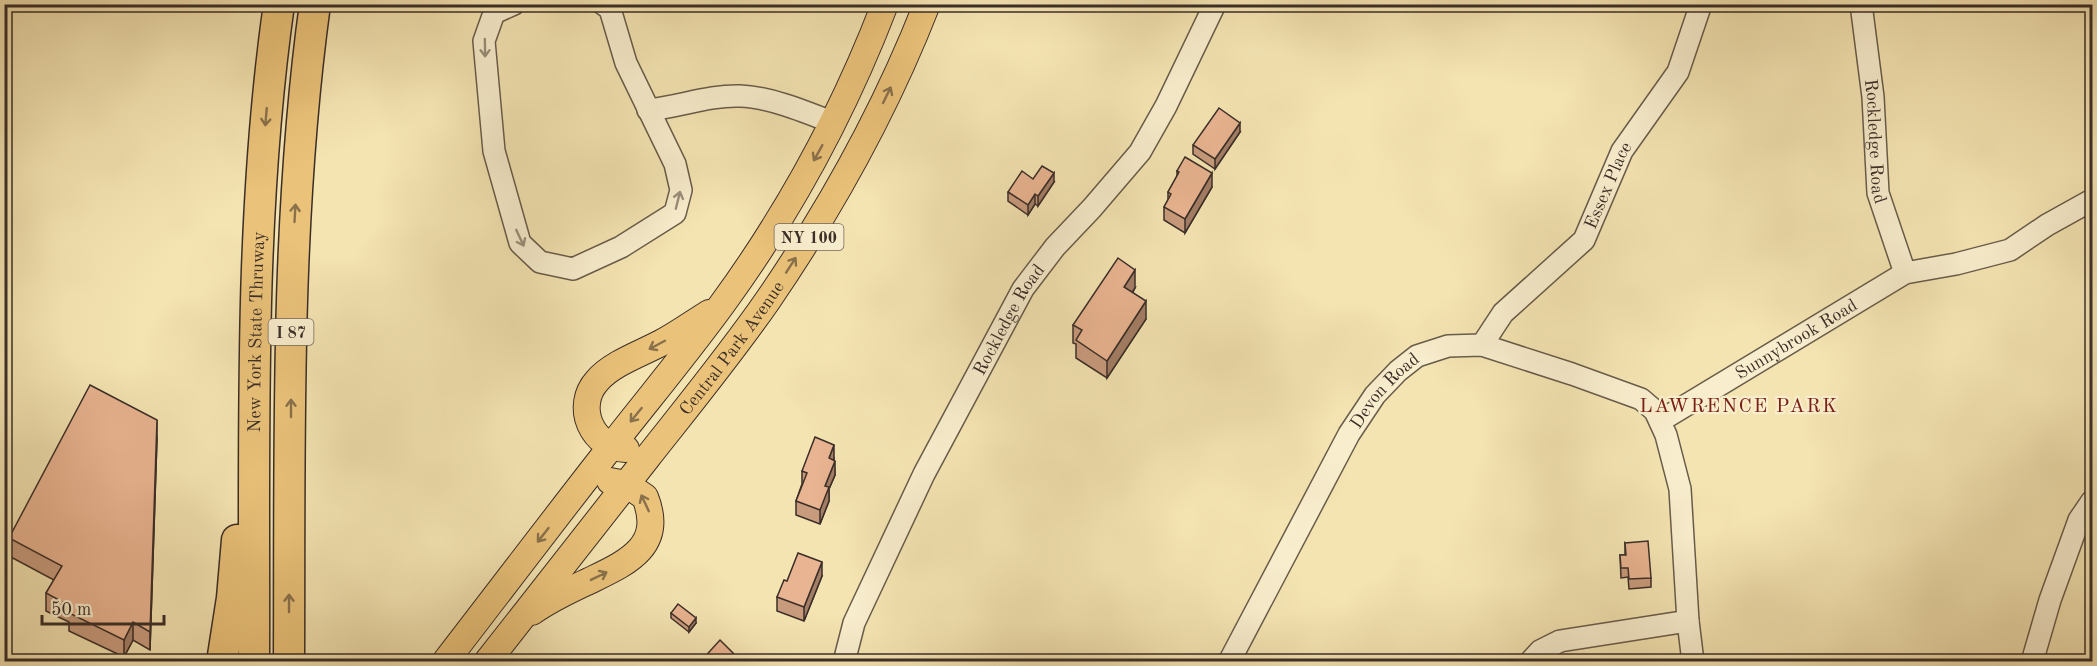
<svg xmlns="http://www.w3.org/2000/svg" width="2097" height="666" font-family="'Old Standard TT',serif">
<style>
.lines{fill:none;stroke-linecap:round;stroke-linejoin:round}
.minor-casing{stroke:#685c4a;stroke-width:24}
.major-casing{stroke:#3a2e28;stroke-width:28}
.highway-casing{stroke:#3a2e28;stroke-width:33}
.minor{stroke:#f8edcd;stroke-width:21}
.major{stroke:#eac279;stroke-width:26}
.highway{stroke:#eac279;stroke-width:30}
.wall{fill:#c89b7d;stroke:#3a2e28;stroke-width:1.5}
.shaded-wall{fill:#a37e66;stroke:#3a2e28;stroke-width:1.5}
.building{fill:#e9b491;stroke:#3a2e28;stroke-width:1.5}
.oneway{stroke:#998e7a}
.oneway2{stroke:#89714c}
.labels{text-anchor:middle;stroke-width:4.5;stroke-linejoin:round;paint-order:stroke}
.shield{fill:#f8edcd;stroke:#73675a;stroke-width:1.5}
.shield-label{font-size:16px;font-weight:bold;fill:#3a2e28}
.street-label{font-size:18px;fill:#3a2e28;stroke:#f8edcd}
.neighbourhood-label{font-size:20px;letter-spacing:1.5px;fill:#7a1f14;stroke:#f8edcd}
</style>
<rect width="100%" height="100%" fill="#f4e4b2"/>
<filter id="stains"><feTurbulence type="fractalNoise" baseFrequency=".00333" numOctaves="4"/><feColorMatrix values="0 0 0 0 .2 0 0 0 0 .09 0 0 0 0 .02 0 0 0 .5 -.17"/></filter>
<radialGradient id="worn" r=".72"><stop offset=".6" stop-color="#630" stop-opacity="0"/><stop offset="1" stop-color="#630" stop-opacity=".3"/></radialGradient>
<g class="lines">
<defs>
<g id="minor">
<path d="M514 4 494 13 484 41 494 151 520 243 540 262 573 269 621 247 675 213 681 190 675 164 626 63 610 9 603 4"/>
<path id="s1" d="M1861 4 1873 97 1878 193 1905 273"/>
<path d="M648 110C679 107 709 95 740 96 770 97 806 112 834 123"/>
<path id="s2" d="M1482 345 1503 313 1584 240 1622 151 1678 72 1701 4"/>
<path id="s3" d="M1660 421 1905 273 1956 264 2010 250 2047 225 2092 200"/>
<path id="s4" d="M844 662 854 623 924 474 1023 289 1055 247 1092 208 1140 152 1166 106 1215 4"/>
<path id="s5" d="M1229 662 1349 434 1375 395 1398 371 1417 356 1448 346 1482 345 1572 374 1641 399 1655 411 1666 435 1680 489 1688 621 1693 662"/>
<path d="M1530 662 1540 651 1560 641 1688 621"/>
<path d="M2032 662 2050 600 2079 520 2092 501"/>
</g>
<g id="major">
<path d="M626 449C610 448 597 440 590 424 584 410 586 393 597 381 611 364 642 353 661 343 678 334 693 323 709 313"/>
<path d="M532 612C550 599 570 590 589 581 626 563 665 547 645 497L626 484 610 481"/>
<path d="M445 662C499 592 552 522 606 453 645 403 686 354 723 303 790 211 844 111 885 4"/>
<path id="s6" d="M487 662C540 594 593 526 647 458 688 406 730 355 768 300 831 208 886 109 927 4"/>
</g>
<g id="highway">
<path d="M222 662 232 598 237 540"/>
<path id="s7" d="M254 662C255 442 248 222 279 4"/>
<path d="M289 662C290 442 285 222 315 4"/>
</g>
</defs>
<use href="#minor" class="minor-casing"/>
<use href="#major" class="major-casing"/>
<use href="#highway" class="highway-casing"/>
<use href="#minor" class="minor"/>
<use href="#major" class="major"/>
<use href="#highway" class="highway"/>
</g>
<g class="wall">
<path d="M1240 132 1215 169 1193 154V145Z"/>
<path d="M1177 171 1212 187 1185 233 1164 220V207L1168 200V192L1177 176Z"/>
<path d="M1054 182 1038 206 1035 204 1028 215 1008 201V192Z"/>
<path d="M1135 288 1133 292 1146 319 1107 378 1076 358V344L1073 343V325Z"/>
<path d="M157 438 150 650 133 640 124 657 69 631V622L46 611V593L54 580 9 556V538Z"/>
<path d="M834 458V460L835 475 829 489V501L820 524 796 515V501L802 484V471Z"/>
<path d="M1625 543 1651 578V587L1629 589 1628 577 1621 578 1620 555H1625Z"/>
<path d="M822 576 804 621 777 611V597L787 581Z"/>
<path d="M671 613 696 623 689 632 671 618Z"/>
</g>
<g class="shaded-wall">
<path d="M1240 123V132L1215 169V159Z"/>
<path d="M1054 173V182L1038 206V196Z"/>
<path d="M1212 173V187L1185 233V219Z"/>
<path d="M1035 194V204L1028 215V205Z"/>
<path d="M1135 270V288L1124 304V287Z"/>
<path d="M1146 301V319L1107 378V361Z"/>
<path d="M157 420V438L150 650V632Z"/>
<path d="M834 445V458L829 472V458Z"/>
<path d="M835 461V475L829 489V501L820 524V510L825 486Z"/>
<path d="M822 562V576L804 621V607Z"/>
<path d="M696 618V623L689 632V627Z"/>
<path d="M133 622V640L124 657V640Z"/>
</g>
<g class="building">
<path d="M1219 108 1240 123 1215 159 1193 145Z"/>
<path d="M1185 157 1212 173 1185 219 1164 207 1171 194 1168 192 1179 172 1177 171Z"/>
<path d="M1042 166 1054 173 1038 196 1035 194 1028 205 1008 192 1022 171 1033 179Z"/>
<path d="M1118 258 1135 270 1124 287 1146 301 1107 361 1076 340 1082 330 1073 325Z"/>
<path d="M90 385 157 420 150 632 133 622 124 640 69 613 72 607 46 593 62 566 9 538Z"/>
<path d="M815 437 834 445 829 458 835 461 825 486 829 487 820 510 796 501 807 473 802 471Z"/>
<path d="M1648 541 1651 578 1629 579 1628 568H1621L1620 555H1626L1625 543Z"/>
<path d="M798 553 822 562 804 607 777 597 784 580 787 581Z"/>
<path d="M678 604 696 618 689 627 671 613Z"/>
<path d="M720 640 742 662H700Z"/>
</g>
<defs><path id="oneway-shaft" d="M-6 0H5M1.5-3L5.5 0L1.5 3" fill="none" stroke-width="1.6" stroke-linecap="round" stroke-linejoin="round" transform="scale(1.5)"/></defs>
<g class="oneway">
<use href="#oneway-shaft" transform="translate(485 48) rotate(89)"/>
<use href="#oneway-shaft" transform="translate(678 200) rotate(-76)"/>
<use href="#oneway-shaft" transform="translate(520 238) rotate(65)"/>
</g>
<g class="oneway2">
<use href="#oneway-shaft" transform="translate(887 95) rotate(-64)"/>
<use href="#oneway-shaft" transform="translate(266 117) rotate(95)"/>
<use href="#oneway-shaft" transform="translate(818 153) rotate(119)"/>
<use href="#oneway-shaft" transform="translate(295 213) rotate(-87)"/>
<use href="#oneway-shaft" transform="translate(791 265) rotate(-57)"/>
<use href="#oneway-shaft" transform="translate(657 345) rotate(152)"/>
<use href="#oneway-shaft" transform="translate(291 408) rotate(-90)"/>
<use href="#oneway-shaft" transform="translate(636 415) rotate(129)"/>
<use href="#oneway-shaft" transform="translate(645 503) rotate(-115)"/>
<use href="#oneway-shaft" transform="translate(543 535) rotate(128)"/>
<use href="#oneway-shaft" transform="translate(599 576) rotate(-26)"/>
<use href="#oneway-shaft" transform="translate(289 603) rotate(-90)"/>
</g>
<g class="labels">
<g class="shield">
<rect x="774.5" y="224" width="69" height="26" rx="4.5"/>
<rect x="268.5" y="319" width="45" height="26" rx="4.5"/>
</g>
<g class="shield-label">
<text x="809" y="243">NY 100</text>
<text x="291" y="338">I 87</text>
</g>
<g class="street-label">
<text dy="6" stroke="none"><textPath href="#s1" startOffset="138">Rockledge Road</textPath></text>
<text dy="6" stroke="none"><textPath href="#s2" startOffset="207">Essex Place</textPath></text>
<text dy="6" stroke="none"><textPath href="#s4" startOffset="381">Rockledge Road</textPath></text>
<text dy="6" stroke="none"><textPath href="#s7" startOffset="330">New York State Thruway</textPath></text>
<text dy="6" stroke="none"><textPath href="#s3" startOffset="159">Sunnybrook Road</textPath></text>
<text dy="6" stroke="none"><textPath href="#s6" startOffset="398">Central Park Avenue</textPath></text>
<text dy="6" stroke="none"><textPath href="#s5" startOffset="314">Devon Road</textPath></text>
</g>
<g class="neighbourhood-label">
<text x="1739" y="412">LAWRENCE PARK</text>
</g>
</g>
<rect width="2097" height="666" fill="none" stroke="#f4e4b2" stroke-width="24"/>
<rect x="6" y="6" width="2085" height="654" fill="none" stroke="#3a2e28" stroke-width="3"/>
<rect x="12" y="12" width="2073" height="642" fill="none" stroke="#3a2e28" stroke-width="1.5"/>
<path d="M42 615v9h122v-9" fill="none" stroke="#3a2e28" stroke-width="3"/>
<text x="51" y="615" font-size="18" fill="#3a2e28" stroke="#f8edcd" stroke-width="4.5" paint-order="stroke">50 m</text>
<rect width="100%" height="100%" filter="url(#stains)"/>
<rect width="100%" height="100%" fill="url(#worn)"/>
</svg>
